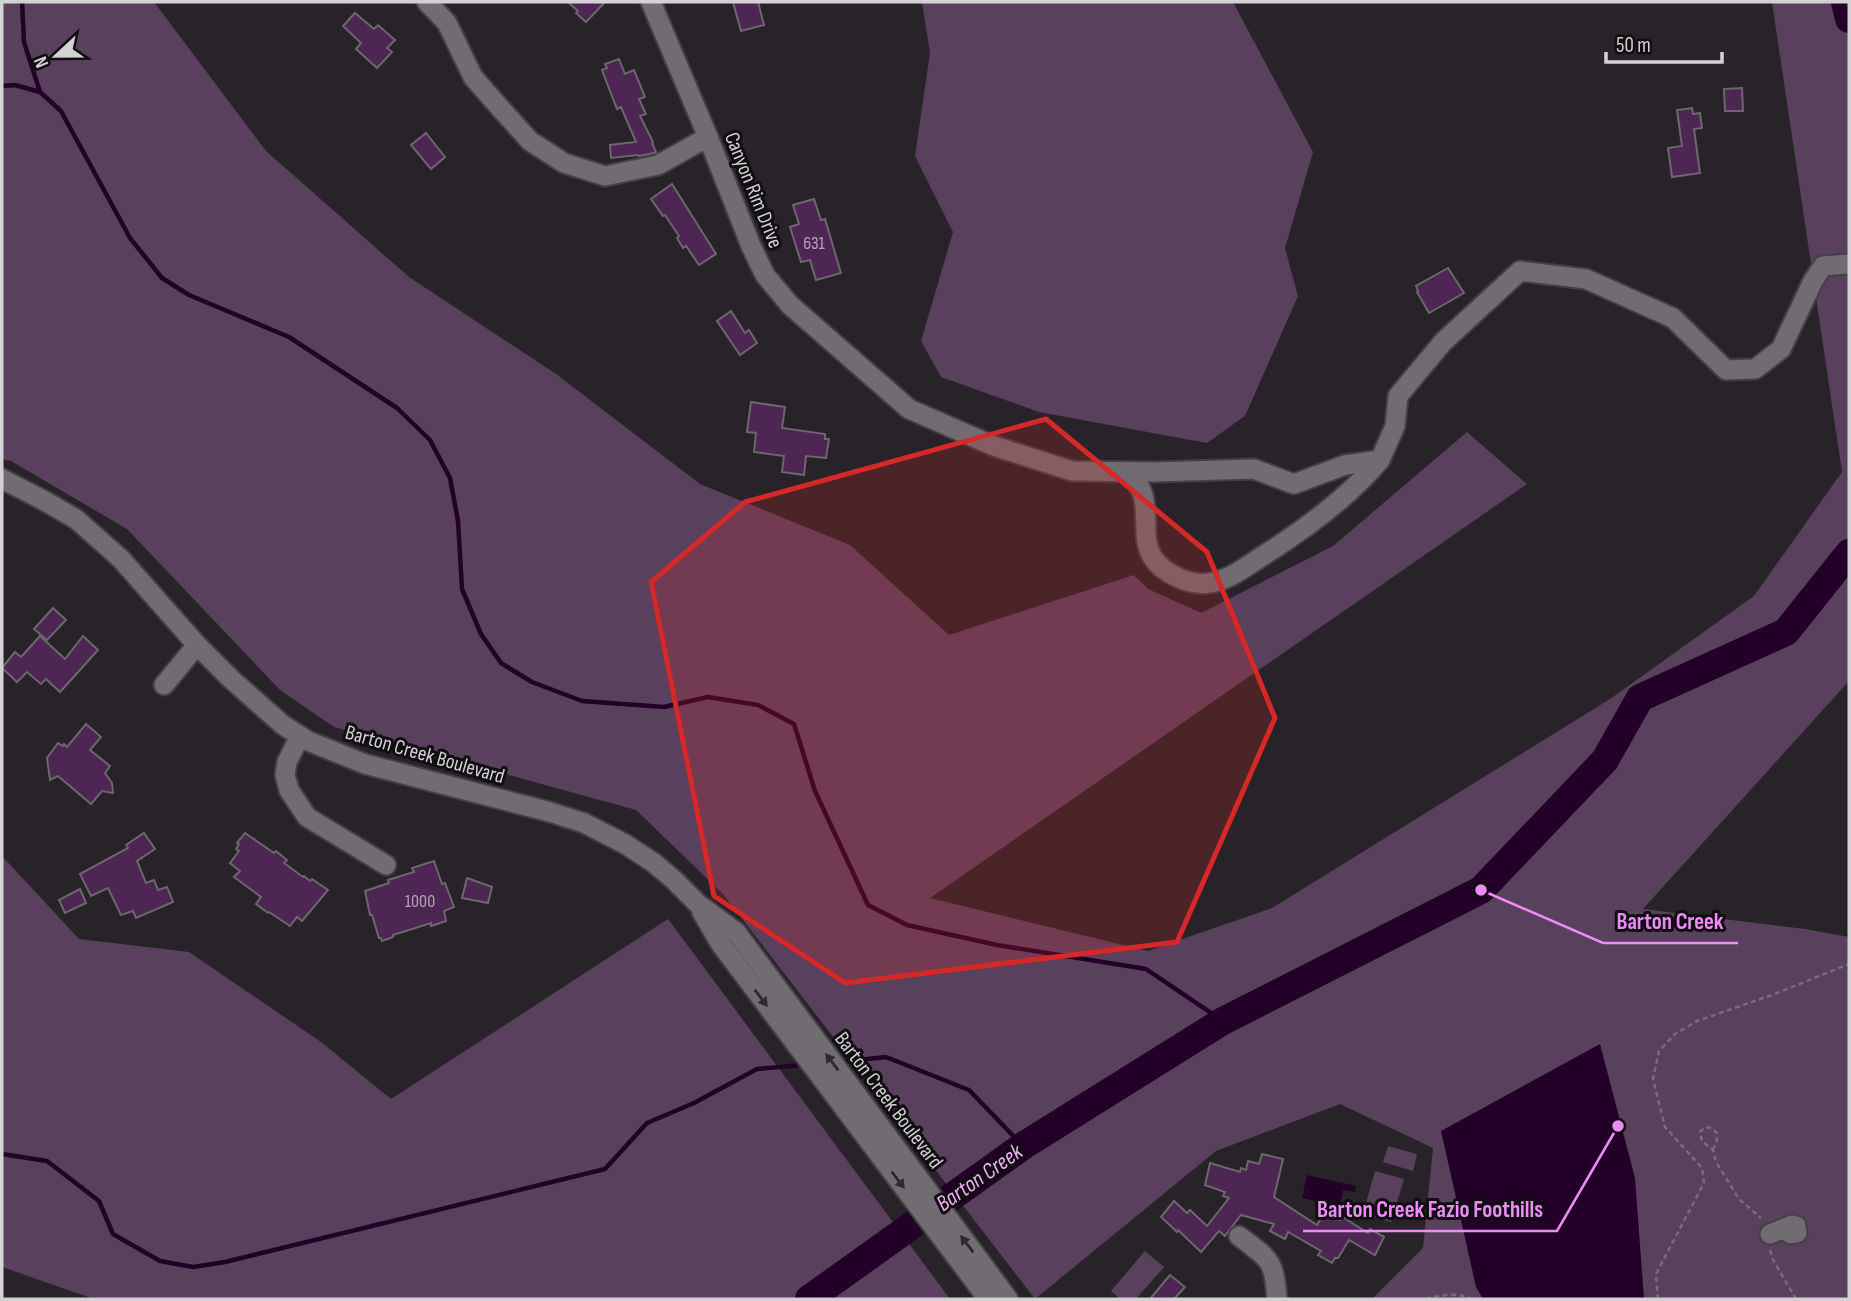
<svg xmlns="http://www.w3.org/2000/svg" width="1851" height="1301" font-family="'Sofia Sans Condensed',sans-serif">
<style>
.green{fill:#59405c}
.water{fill:#220027}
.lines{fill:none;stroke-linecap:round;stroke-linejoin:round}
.stream{stroke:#220027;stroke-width:4.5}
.river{stroke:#220027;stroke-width:28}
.building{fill:#4e2653;stroke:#6c666d;stroke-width:2}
.minor-casing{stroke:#444045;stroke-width:23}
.path{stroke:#747075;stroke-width:2.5;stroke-dasharray:5 3.5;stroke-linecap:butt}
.minor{stroke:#716b72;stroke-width:19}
.oneway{fill:#2d2a2d}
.marked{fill:#d62828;fill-opacity:0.2;stroke:#d62828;stroke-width:5;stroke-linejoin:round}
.labels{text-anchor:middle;stroke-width:6;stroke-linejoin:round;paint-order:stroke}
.number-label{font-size:18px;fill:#b2a6b4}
.street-label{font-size:21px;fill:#d4d1d5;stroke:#100e10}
.water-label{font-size:23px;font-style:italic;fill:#efaff6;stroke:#100e10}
.leader{fill:none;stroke:#ed8cf9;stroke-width:2.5}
.callout-dot{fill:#ed8cf9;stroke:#100e10;stroke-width:2.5}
.callout-label{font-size:23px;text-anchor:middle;font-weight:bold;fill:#ed8cf9;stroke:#100e10;stroke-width:6;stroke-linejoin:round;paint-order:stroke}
</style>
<rect width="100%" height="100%" fill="#282329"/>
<g class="green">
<path d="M2 2H154L266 151 409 277 556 374 700 484 850 545 949 635 1134 575 1148 589 1201 613 1333 546 1467 432 1527 484 930 898 1148 951 1272 908 1610 699 1754 596 1842 472 1772 2H1849V681L1643 909 1805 929 1849 937V1299H1372L1423 1248 1433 1148 1340 1104 1216 1151 1035 1299 723 894 636 810 334 727 280 690 127 529 11 461 2 459Z"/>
<path d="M922 2H1233L1313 152 1285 248 1298 296 1245 416 1207 443 1039 412 941 377 921 341 953 232 915 156 930 53Z"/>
<path d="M2 856 79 939 189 952 321 1042 391 1099 668 919 950 1299H94L2 1267Z"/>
<path d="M1388 1146 1417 1154 1413 1171 1383 1162Z"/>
<path d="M1375 1171 1404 1179 1391 1222 1363 1214Z"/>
<path d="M1145 1251 1164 1267 1136 1299H1120L1111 1291Z"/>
</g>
<g class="water">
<path d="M1600 1044 1635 1178 1644 1299H1483L1476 1287 1441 1131Z"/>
<path d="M1307 1175 1356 1186 1355 1192 1343 1190 1340 1206 1302 1198Z"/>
</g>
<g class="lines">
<g class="stream">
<path d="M22 2 24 42 40 92"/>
<path d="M2 86 15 85 40 92 61 111 130 238 162 278 189 295 289 337 397 408 430 440 450 478 458 521 462 589 481 634 501 663 532 682 582 701 664 707 708 697 758 705 794 724 815 791 868 905 907 925 997 945 1146 969 1223 1021"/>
<path d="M838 1062 886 1057 969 1090 1023 1146"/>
<path d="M2 1154 47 1161 99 1201 113 1234 160 1261 193 1267 225 1262 605 1169 647 1123 694 1103 757 1069 804 1065"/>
</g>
<g class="river">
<path d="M1845 2 1849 19"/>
<path d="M809 1299 1023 1146 1223 1021 1481 890 1605 760 1640 698 1786 632 1849 553"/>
</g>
</g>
<g class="building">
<path d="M568 2H605L586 22 576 13 578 11Z"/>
<path d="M733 2H758L764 25 741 31Z"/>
<path d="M355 13 374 29 378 25 395 40 387 48 392 52 377 68 356 49 361 43 343 26Z"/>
<path d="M619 59 625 74 634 70 645 97 639 99 646 114 640 116 653 142 652 143 656 152 654 153 639 156 638 155 611 158 610 145 636 142 621 107 617 109 602 70 607 68 605 64Z"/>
<path d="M1742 88 1743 111H1725L1724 89Z"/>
<path d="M1692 108 1693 114 1700 113 1702 128 1694 129 1700 173 1672 177 1668 148 1682 146 1677 110Z"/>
<path d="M426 133 445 157 431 169 411 145Z"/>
<path d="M672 184 716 254 699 265 686 246 683 248 677 238 679 236 665 215 663 216 651 199Z"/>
<path d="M814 199 821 220 825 219 841 273 816 280 810 260 801 262 790 227 799 224 793 205Z"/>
<path d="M1448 268 1464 293 1429 313 1417 292 1418 291 1416 286Z"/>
<path d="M731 311 745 333 749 330 757 343 740 355 717 321Z"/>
<path d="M751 402 785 407 782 428 825 434V439H829L826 458 806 456 804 475 782 472 784 456 754 452 756 433 747 432Z"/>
<path d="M53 608 66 620 47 640 34 629Z"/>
<path d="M40 636 65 659 83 636 98 650 60 692 46 679 41 684 27 672 17 682 2 668 15 652 21 657Z"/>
<path d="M86 724 101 737 90 750 110 766 105 773 112 783 113 793 102 791 91 804 58 776 50 780 47 758 58 743 63 746 64 744 67 747Z"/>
<path d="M144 833 155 849 137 861 146 883 154 880 158 890 167 887 173 902 136 918 133 911 121 915 108 888 91 896 80 874 128 848 126 845Z"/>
<path d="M245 833 274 853 276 851 287 860 284 863 303 877 304 876 310 881 312 879 328 890 302 921 297 917 290 926 269 912 268 913 256 904 261 897 234 877 240 871 230 863 239 851 236 849 239 844 237 843Z"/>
<path d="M434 861 442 884 445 883 454 907 444 911 446 921 431 926V923L393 935V937L382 941 381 938H379L372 915H370L365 891 389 883 388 880 414 872 412 868Z"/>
<path d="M467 878 492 887 488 903 462 898Z"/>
<path d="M80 889 86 903 65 913 59 900Z"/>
<path d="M1262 1154 1283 1159 1274 1197 1317 1225 1325 1211 1340 1220 1341 1216 1368 1233 1370 1229 1384 1237 1375 1255 1349 1240 1338 1258H1335L1332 1263 1318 1255 1321 1251 1288 1232 1285 1239 1270 1231 1274 1224 1241 1215 1225 1236 1219 1231 1201 1252 1178 1230 1177 1232 1161 1217 1174 1201 1187 1213 1190 1210 1207 1226 1229 1198 1223 1196 1225 1192 1205 1185 1210 1163 1240 1172 1241 1168 1246 1170 1248 1161 1259 1164Z"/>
<path d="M1170 1275 1185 1287 1174 1299H1150Z"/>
</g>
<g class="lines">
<defs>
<g id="minor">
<path d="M427 2 447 23 473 77 493 100 530 141 564 163 605 176 658 165 708 137"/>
<path d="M651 2 708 137 751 246 765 275 790 305 909 409 994 446 1072 471 1154 472 1254 469 1294 484 1345 465 1380 460 1395 426 1398 396 1443 342 1520 271 1586 279 1673 318 1726 370 1755 369 1781 349 1813 281 1823 266 1849 264"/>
<path d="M1131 472C1135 479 1141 487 1143 495 1149 516 1141 539 1153 558 1164 574 1190 586 1209 583 1229 580 1244 568 1261 557 1304 530 1347 499 1380 460"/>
<path d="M2 479 43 500 76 519 121 559 197 645 231 679 283 725 308 741 365 764 550 812 584 823 625 844 654 863 674 880 698 904 736 932 1008 1299"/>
<path d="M164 685 197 645"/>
<path d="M300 736 287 762 285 775 289 790 307 817 386 865"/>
<path d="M702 912 720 943 988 1299"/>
<path d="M1770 1234 1792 1225 1796 1226 1797 1233 1791 1234 1784 1229"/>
<path d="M1239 1236C1270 1260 1274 1259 1277 1299"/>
</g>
</defs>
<use href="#minor" class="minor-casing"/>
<g class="path">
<path d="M1713 1150 1717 1140V1133L1711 1128 1705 1127 1700 1132 1702 1141 1713 1150 1716 1162 1739 1199 1761 1218"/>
<path d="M1770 1250 1773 1260 1796 1299"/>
<path d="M1426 1299C1439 1295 1460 1292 1471 1299"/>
<path d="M1658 1299 1656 1274 1704 1183 1702 1168 1665 1127 1653 1079 1659 1051 1675 1034 1697 1021 1772 995 1849 964"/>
</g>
<use href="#minor" class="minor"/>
</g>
<defs><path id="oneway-solid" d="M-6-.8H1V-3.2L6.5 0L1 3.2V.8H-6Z" transform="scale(1.75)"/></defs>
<g class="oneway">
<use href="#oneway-solid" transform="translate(761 998) rotate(53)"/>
<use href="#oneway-solid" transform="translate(832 1062) rotate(-127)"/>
<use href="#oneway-solid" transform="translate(898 1180) rotate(53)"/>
<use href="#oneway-solid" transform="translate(967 1244) rotate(-127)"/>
</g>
<path class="marked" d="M1046 419 1207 552 1275 718 1177 942 845 983 714 896 651 582 745 502Z"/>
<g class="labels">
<g class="number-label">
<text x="814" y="249">631</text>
<text x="420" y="907">1000</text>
</g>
<g class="street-label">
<text transform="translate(754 190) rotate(68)" y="7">Canyon Rim Drive</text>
<text transform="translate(425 754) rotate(16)" y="7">Barton Creek Boulevard</text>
<text transform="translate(889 1100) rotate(53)" y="7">Barton Creek Boulevard</text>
</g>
<g class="water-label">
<text transform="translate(979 1177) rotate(-35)" y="8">Barton Creek</text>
</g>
</g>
<path class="leader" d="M1481 890L1603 943H1738M1618 1126L1557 1231H1303"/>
<g class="callout-dot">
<circle cx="1481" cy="890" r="7"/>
<circle cx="1618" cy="1126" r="7"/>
</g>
<g class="callout-label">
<text x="1670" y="929">Barton Creek</text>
<text x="1430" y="1217">Barton Creek Fazio Foothills</text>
</g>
<rect width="1851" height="1301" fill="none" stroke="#d4d1d5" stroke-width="7"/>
<g transform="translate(56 56) rotate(248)" stroke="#100e10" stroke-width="5" paint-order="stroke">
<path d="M0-5L12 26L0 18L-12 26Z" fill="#d4d1d5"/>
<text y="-10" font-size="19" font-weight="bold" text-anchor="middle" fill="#d4d1d5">N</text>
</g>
<path d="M1606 52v10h116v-10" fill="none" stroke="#d4d1d5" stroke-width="3.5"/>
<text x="1616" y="52" font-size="21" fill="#d4d1d5" stroke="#100e10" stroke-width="5" paint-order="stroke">50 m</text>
</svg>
